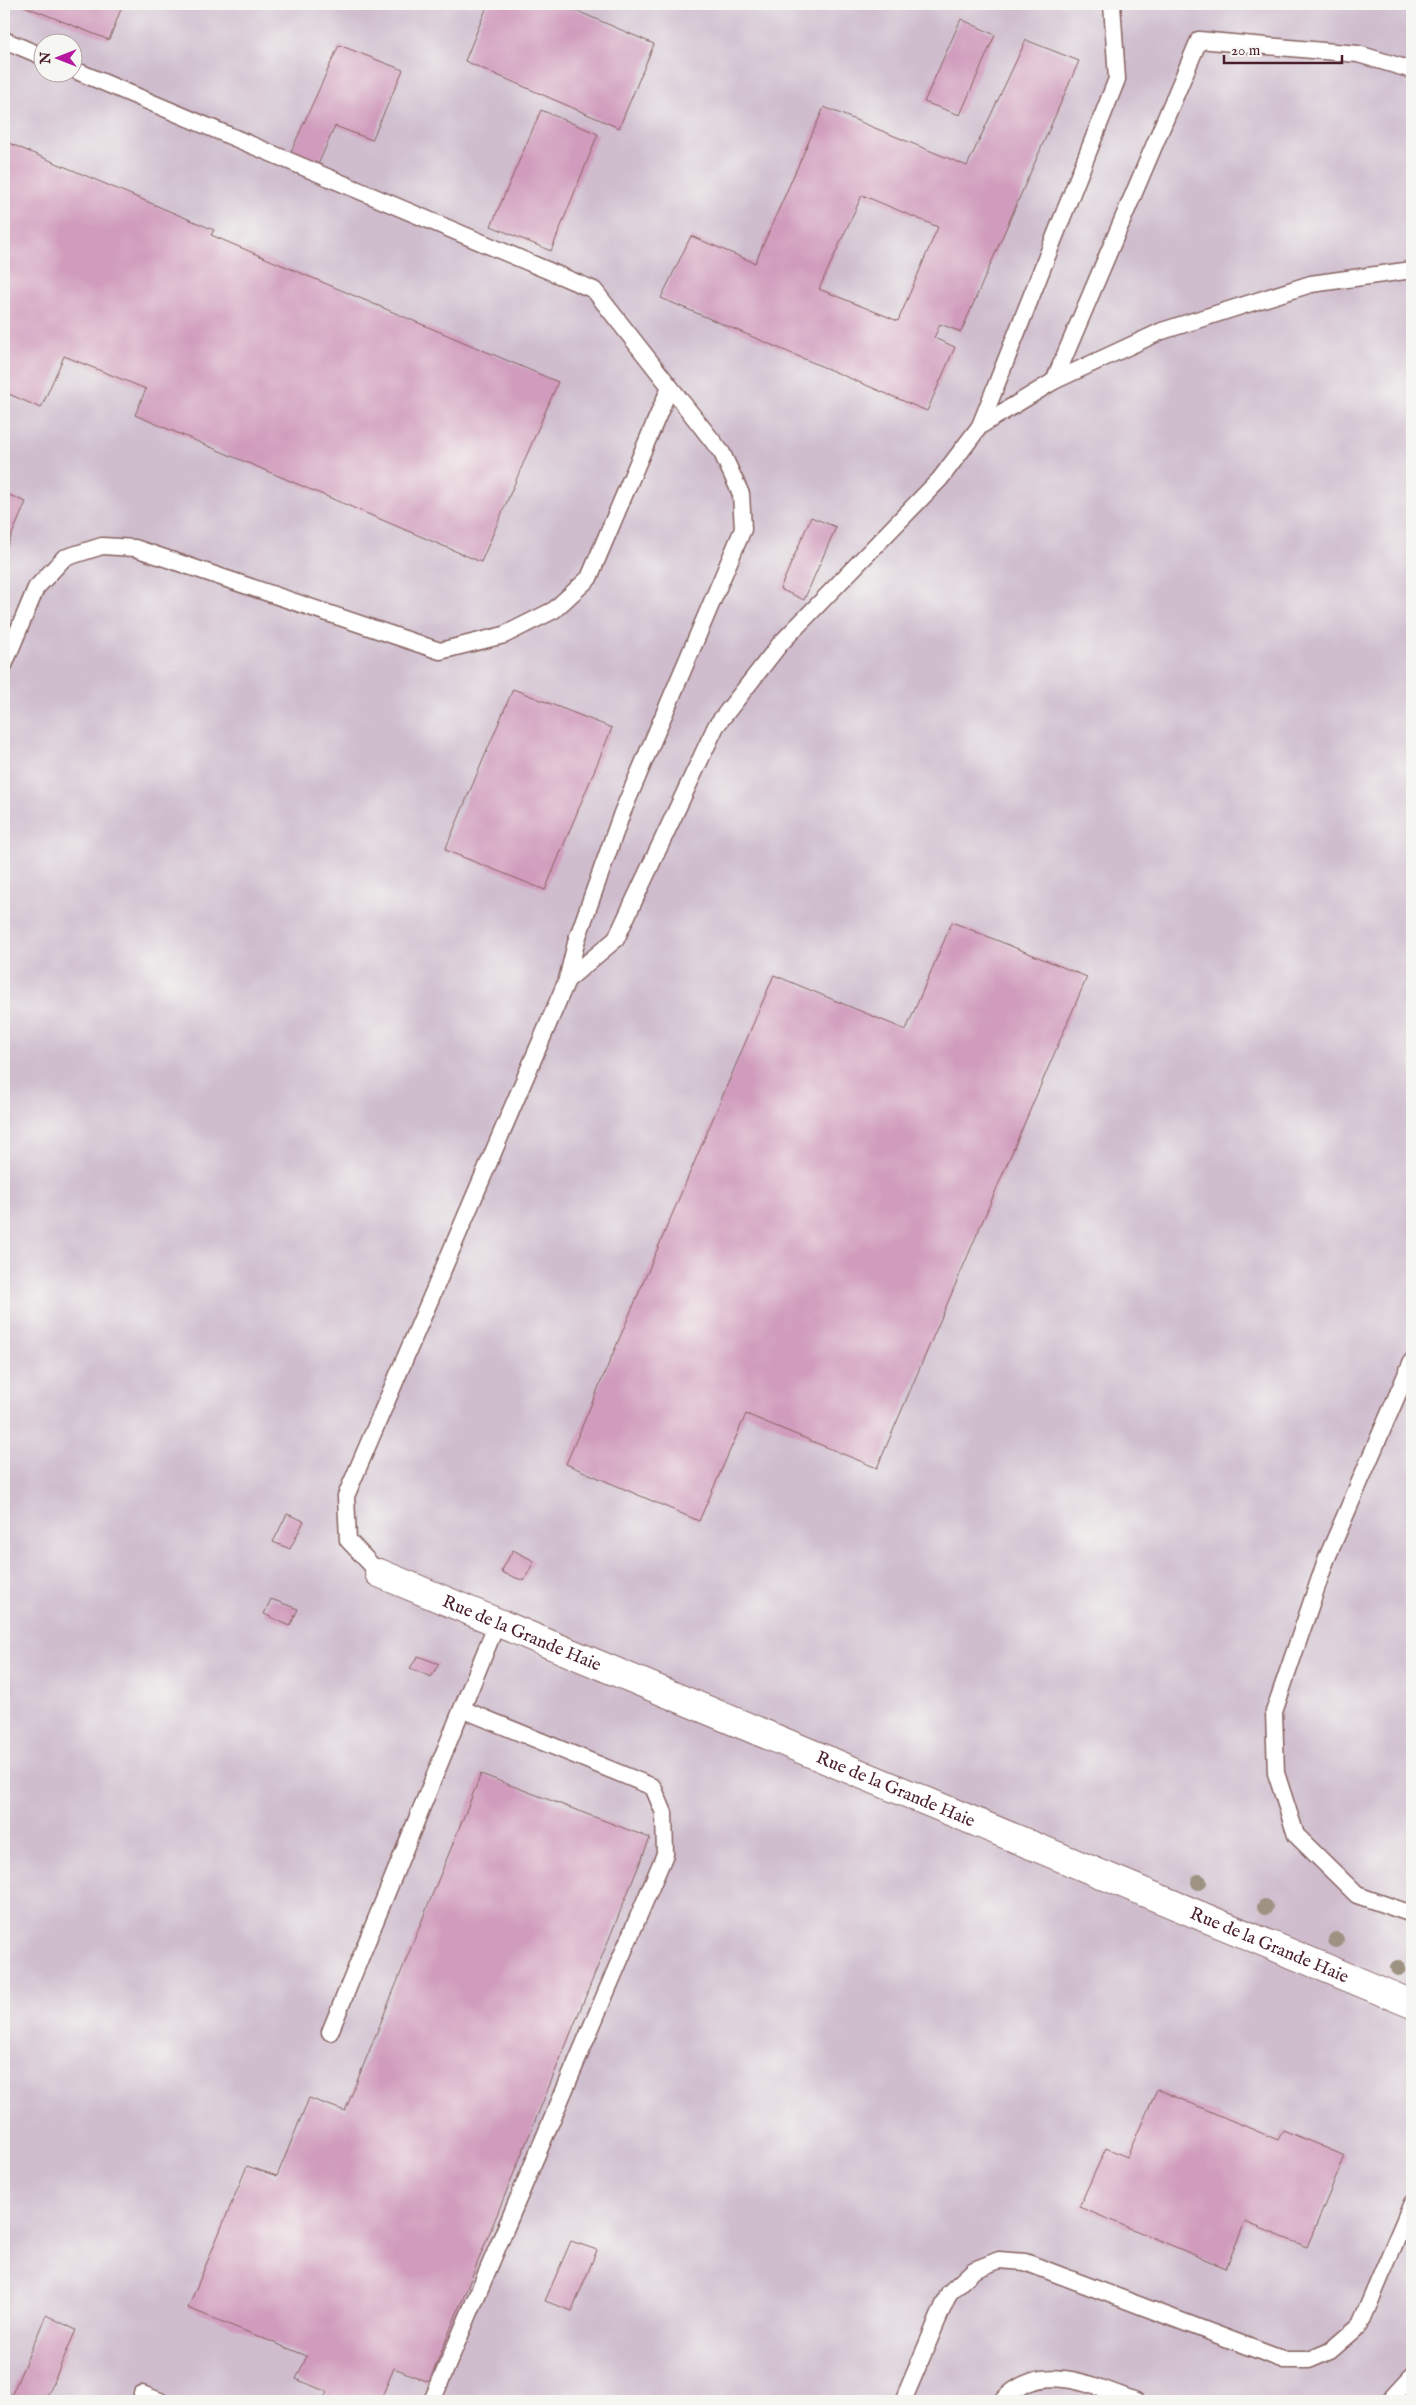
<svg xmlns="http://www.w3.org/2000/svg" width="1416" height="2405" font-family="'IM FELL English',serif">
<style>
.industrial{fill:#cfbdce;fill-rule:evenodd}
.building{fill:#d09bbc;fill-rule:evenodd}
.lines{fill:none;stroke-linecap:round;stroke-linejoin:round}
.service-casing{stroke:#866261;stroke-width:19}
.minor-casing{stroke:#866261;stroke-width:30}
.service{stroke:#fff;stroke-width:16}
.minor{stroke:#fff;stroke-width:28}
.tree{fill:#9e9382}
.labels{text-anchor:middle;stroke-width:4.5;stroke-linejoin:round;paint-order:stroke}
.street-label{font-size:18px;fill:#4a1f2b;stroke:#f6f6f2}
</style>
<rect width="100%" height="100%" fill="#f6f6f2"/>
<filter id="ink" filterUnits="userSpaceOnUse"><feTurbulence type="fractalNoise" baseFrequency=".02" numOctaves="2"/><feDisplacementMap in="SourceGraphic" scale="10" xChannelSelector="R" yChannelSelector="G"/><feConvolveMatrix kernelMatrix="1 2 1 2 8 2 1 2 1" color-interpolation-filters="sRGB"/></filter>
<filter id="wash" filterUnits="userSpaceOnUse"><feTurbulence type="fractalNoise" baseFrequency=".0096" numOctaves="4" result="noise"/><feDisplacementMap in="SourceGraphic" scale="20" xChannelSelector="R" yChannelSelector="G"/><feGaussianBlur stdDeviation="1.12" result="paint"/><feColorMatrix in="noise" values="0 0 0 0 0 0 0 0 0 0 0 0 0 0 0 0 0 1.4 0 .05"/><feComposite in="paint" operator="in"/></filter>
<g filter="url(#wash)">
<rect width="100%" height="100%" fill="#f4dfc6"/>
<path class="industrial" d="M4 4H1412V2401H4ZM42 42H72V72H42Z"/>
<g id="blocks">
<g class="building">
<path d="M19 4H123L109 40Z"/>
<path d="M488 4H561L654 44 619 128 465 61Z"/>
<path d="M961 19 995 35 960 115 924 102Z"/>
<path d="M1026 40 1079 61 961 332 940 324 934 338 955 347 927 411 661 298 691 236 755 263 824 107 967 166ZM862 195 938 227 898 321 819 289Z"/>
<path d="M339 45 403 70 372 140 335 126 317 167 289 156Z"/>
<path d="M541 110 598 134 551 251 491 226Z"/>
<path d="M4 141 214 230 211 235 558 382 481 562 135 415 146 389 64 356 41 408 4 392Z"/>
<path d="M4 493 26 502 4 553Z"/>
<path d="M811 517 836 527 804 600 780 589Z"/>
<path d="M513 689 612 728 545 890 445 850Z"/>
<path d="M952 922 1087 977 877 1468 746 1414 699 1521 566 1464 774 975 906 1030Z"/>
<path d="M287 1514 304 1521 290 1549 273 1542Z"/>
<path d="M513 1550 534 1561 524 1581 501 1572Z"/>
<path d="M271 1599 298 1609 290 1626 264 1614Z"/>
<path d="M418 1656 439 1664 431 1677 410 1668Z"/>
<path d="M481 1774 650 1838 429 2382 394 2368 380 2401H323L327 2392 296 2379 307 2356 188 2308 247 2166 277 2176 309 2098 345 2111Z"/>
<path d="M1157 2089 1278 2140 1283 2130 1345 2156 1307 2247 1245 2222 1226 2268 1079 2207 1106 2148 1127 2157Z"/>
<path d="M571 2241 597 2250 572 2311 545 2301Z"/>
<path d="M46 2315 76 2330 45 2401H9Z"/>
</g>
</g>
</g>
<g filter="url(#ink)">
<use href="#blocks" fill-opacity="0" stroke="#866261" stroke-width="1"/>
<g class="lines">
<defs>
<g id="service">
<path d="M4 40 42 56"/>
<path d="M72 69 594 290 722 453 741 494 743 529 622 813 577 939 567 980"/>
<path d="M1054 381 1199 40 1358 54 1412 70"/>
<path d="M980 426 1054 381 1162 331 1311 284 1412 270"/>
<path d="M4 665 36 588 64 558 102 546 135 548 440 651 504 635 554 610 589 578 670 387"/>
<path d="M1412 1361 1326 1560 1274 1712 1276 1773 1296 1835 1357 1895 1412 1914"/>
<path d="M379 1573 348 1540 346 1496 567 980 616 939 716 726 780 644 940 479 980 426 1117 79 1112 4"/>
<path d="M330 2032 497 1623"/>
<path d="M142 2394 160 2401"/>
<path d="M432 2401 665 1854 664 1813 653 1787 462 1709"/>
<path d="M903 2401 949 2293 974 2270 999 2260 1025 2262 1284 2360H1309L1330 2351 1360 2325 1412 2203"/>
<path d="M1002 2401C1041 2359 1091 2385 1136 2401"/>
<path d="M1389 2401 1412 2376"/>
</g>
<g id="minor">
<path id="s1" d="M379 1573 1412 2004"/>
</g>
</defs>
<use href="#service" class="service-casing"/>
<use href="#minor" class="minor-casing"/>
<use href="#service" class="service"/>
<use href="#minor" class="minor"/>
</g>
<g class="tree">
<circle cx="1199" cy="1882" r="8"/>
<circle cx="1265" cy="1907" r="8"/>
<circle cx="1336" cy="1940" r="8"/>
<circle cx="1398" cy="1968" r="8"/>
</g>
</g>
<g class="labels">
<g class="street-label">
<text dy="6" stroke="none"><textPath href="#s1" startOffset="155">Rue de la Grande Haie</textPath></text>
<text dy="6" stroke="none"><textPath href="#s1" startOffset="560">Rue de la Grande Haie</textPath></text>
<text dy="6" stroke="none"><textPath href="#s1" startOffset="965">Rue de la Grande Haie</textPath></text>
</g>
</g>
<rect width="1416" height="2405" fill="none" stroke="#f6f6f2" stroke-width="20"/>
<g transform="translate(58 58) rotate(270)"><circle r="24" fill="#f6f6f2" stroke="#b1a0a2"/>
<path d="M0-4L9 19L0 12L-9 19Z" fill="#b5179e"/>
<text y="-8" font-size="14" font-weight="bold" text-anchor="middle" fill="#4a1f2b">N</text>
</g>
<path d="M1224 55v8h118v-8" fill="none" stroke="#4a1f2b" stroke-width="2.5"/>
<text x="1231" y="55" font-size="15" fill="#4a1f2b" stroke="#f6f6f2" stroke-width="4" paint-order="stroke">20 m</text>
</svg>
